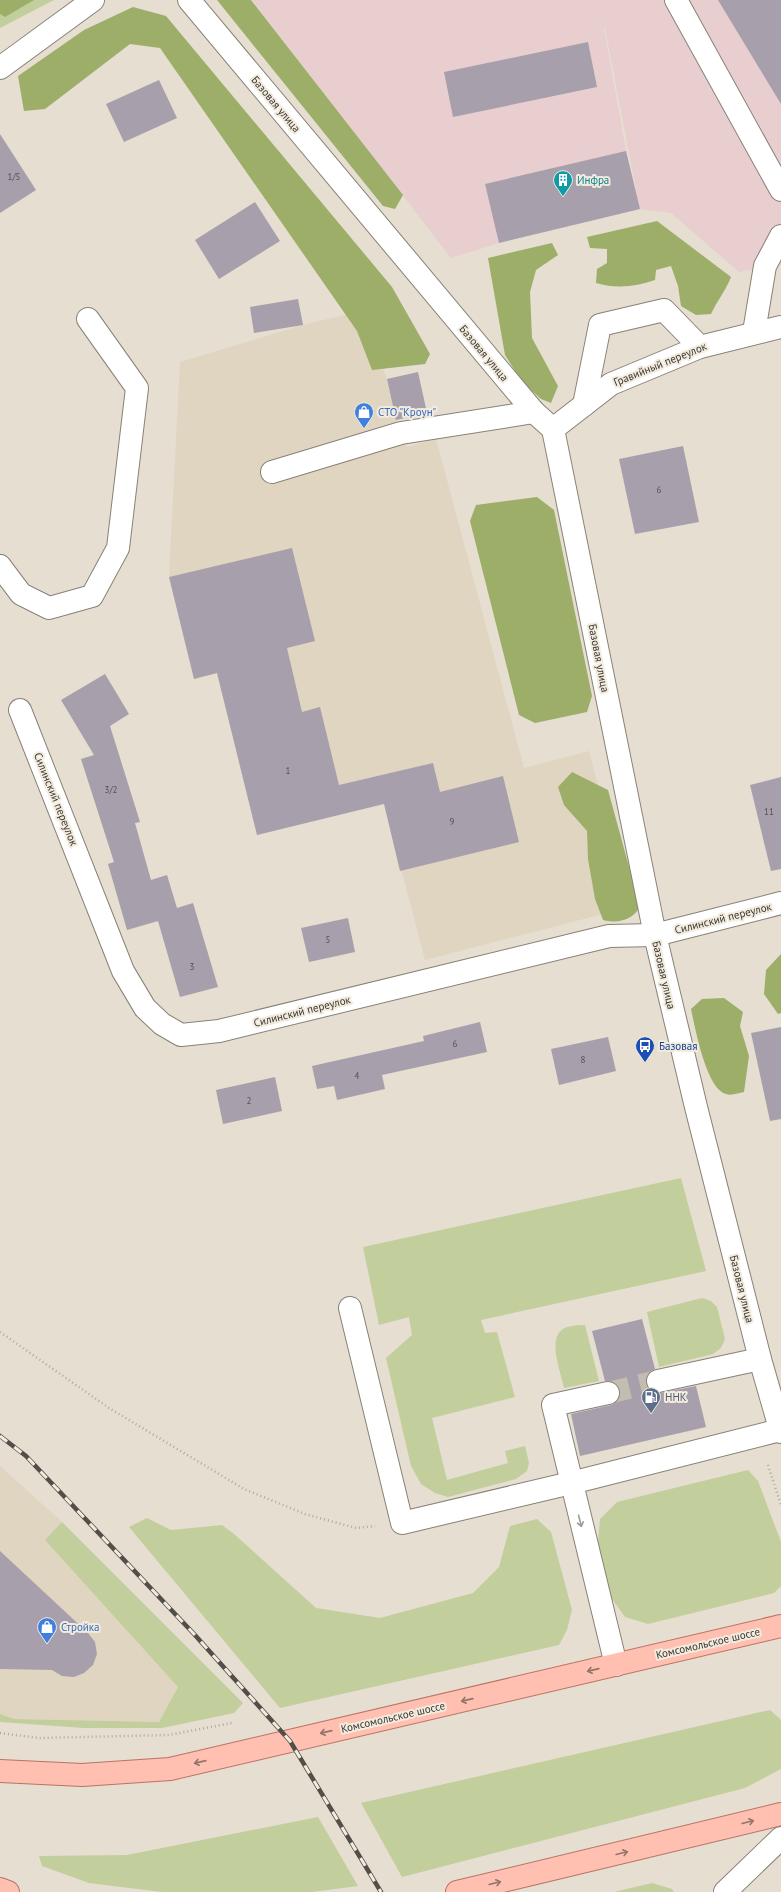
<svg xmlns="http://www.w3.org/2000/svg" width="781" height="1892" font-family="'PT Sans',sans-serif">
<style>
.built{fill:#e0d5c1}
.industrial{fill:#e8cece;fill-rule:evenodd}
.green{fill:#c2cf9c}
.forest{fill:#9dae68}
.building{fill:#a79fab}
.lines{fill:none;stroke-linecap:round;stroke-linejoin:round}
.minor-tunnel{stroke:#c3bdb1;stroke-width:22;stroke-dasharray:22 11;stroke-linecap:butt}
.minor-casing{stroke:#888276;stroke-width:24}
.major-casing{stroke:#ba7363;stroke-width:24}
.path{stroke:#afa99f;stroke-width:2.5;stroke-dasharray:1 3;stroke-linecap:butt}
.minor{stroke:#fff;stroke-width:22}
.major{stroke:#ffbfb1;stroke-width:22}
.rail-casing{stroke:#524e48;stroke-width:4.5}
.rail{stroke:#f2ebde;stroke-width:3;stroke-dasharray:9;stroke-linecap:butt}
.oneway{stroke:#9c9b98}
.oneway2{stroke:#93746b}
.labels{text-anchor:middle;stroke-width:4;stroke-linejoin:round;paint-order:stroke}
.number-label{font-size:9px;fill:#555150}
.street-label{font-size:11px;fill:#3a3732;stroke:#f2ebde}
.culture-label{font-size:11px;fill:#0d838f;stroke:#f2ebde;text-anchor:start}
.shop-label{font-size:11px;fill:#366cbe;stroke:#f2ebde;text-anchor:start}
.transit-label{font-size:11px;fill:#164399;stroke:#f2ebde;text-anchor:start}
.service-label{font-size:11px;fill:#4e5e75;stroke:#f2ebde;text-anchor:start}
</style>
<rect width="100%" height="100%" fill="#e5ded1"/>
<g class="built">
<path d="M361 311 387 379 396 420 407 447 436 439 524 768 589 751 630 907 425 960 384 803 257 835 217 673 194 679 169 577 180 362 303 325Z"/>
<path d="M0 1466 62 1522 46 1540 178 1687 159 1722 14 1719 0 1714Z"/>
</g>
<path class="industrial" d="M252 0H781V264L739 272 671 213 640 209 499 243 451 258ZM604 28H605L637 195 626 151Z"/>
<g class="green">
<path d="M0 0H54L0 28Z"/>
<path d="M681 1178 706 1271 481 1320 485 1333 497 1332 515 1397 432 1418 447 1480 508 1463 505 1451 525 1446 529 1463 527 1471 516 1479 448 1497 435 1493 421 1484 411 1466 386 1358 412 1335 409 1317 379 1325 363 1247Z"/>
<path d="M702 1298 711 1301 717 1307 725 1339 721 1348 713 1354 659 1367 647 1312Z"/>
<path d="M579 1325H585L599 1381 564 1388C561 1372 547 1339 563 1329 567 1326 574 1326 579 1325Z"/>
<path d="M748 1470 758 1481 781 1542V1586L774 1593 648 1624 625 1617 610 1596 598 1542 600 1519 617 1502Z"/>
<path d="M147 1518 171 1530 222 1525 234 1534 316 1608 380 1618 473 1593 499 1567 510 1526 537 1519 551 1532 572 1610 567 1630 559 1645 280 1708 129 1527Z"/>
<path d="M62 1522 243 1703 234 1713 162 1728H84L0 1722V1714L14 1719 159 1722 178 1687 45 1540Z"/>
<path d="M770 1710 781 1720V1769L745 1788 402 1877 361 1803Z"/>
<path d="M318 1817 358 1886 312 1892H162L89 1883 42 1866 39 1856 127 1855Z"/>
<path d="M652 1883 672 1889 674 1892H614Z"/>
</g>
<g class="forest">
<path d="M0 0H34L5 17 0 14Z"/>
<path d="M217 0H251L403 195 395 209 383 206Z"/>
<path d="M133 7 166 16 392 287 430 354 425 364 372 370 357 331 160 48 130 44 45 109 24 111 18 76 84 30Z"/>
<path d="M657 221 731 277C726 290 717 301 711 314L696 315 681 306 678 286 671 266 656 270 655 280C635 287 616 289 596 283L597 269 607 263V249L590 248 587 237Z"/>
<path d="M552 243 558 255 536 270 530 292 532 338 558 386 551 403 541 399 522 382 505 355 488 258Z"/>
<path d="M537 497 554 510 592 696 587 712 535 723 519 715 470 521 476 505Z"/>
<path d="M572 772 608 790 640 907C632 920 618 924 603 920L595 899 588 859 587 831 564 805 558 787Z"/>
<path d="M781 954V1013L778 1014 764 994 766 970Z"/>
<path d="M724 998 743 1012 740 1026 749 1056 744 1092C739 1093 731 1096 726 1094 706 1089 695 1027 691 1009L702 999Z"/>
</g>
<g class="building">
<path d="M718 0H781V104Z"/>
<path d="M588 42 597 87 453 117 444 72Z"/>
<path d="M159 80 177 118 124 142 106 104Z"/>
<path d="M0 134 36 190 0 213Z"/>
<path d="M626 151 640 209 499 243 485 184Z"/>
<path d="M255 202 280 241 219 279 195 240Z"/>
<path d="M298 299 303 325 254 333 250 307Z"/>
<path d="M418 372 427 413 396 420 387 379Z"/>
<path d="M683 446 699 522 635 534 619 459Z"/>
<path d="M292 548 315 641 287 648 302 712 320 707 339 785 433 763 440 792 503 776 519 842 400 871 384 804 257 835 217 673 194 679 169 577Z"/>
<path d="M105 674 129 714 110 726 140 822 135 823 151 880 167 875 177 908 193 903 218 987 180 997 158 921 127 930 108 864 114 862 81 759 94 755 61 700Z"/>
<path d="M781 777V869L771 871 750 785Z"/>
<path d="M348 918 355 952 309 962 301 928Z"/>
<path d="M480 1022 487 1052 382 1075 385 1089 337 1100 334 1086 317 1089 312 1066 424 1041 423 1036Z"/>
<path d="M781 1027V1119L770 1121 751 1033Z"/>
<path d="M608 1037 616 1071 559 1085 551 1049Z"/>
<path d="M275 1077 282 1111 223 1124 216 1090Z"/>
<path d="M642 1319 655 1369 649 1372 646 1378V1384L649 1389 654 1393H660L696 1386 706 1427 580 1456 571 1414 611 1405 617 1402 620 1396V1390L617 1384 611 1381H605L592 1331Z"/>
<path d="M0 1551 88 1633 95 1642 97 1654 93 1665 84 1673 74 1677 62 1676 52 1670 0 1669Z"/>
</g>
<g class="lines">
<path class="minor-tunnel" d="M608 1393 658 1381"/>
<defs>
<g id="minor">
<path d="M189 0 534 412 553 429 655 935 696 1107 760 1359 781 1432"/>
<path d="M676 0 781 190"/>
<path d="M0 68 93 0"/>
<path d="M754 332 765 266 781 236"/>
<path d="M584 405 600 325 664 310 700 347"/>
<path d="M553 429 611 384 700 347 781 327"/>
<path d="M272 472 401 433 534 412"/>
<path d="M0 566 21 594 49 608 92 596 118 548 137 388 88 319"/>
<path d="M20 710 123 971 145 1008 162 1024 181 1035 219 1031 609 936 655 935 781 903"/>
<path d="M350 1308 402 1523 571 1483 780 1430"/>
<path d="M658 1381 760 1359"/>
<path d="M608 1393 553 1405 616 1665"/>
<path d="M725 1892 781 1838"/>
</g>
<g id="major">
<path d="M0 1771 82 1775 170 1769 781 1626"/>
<path d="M0 1889 8 1892"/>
<path d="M457 1892 781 1814"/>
</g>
</defs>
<use href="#minor" class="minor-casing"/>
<use href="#major" class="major-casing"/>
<g class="path">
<path d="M0 1332 109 1408 244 1489 305 1514 356 1528 375 1526"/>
<path d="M768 1465 781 1505"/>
<path d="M0 1733 39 1738 169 1735 232 1723"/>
</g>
<use href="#minor" class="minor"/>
<use href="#major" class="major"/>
<defs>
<path id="rail" d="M0 1436 26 1456 194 1634 290 1741 381 1892"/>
</defs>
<use href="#rail" class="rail-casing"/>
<use href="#rail" class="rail"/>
</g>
<defs><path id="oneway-shaft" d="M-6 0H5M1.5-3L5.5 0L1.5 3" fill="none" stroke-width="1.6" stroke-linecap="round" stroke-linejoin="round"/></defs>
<use class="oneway" href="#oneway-shaft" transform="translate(580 1521) rotate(76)"/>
<g class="oneway2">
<use href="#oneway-shaft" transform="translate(593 1670) rotate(167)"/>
<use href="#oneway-shaft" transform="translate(467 1700) rotate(167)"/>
<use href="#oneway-shaft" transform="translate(326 1732) rotate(167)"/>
<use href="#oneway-shaft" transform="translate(200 1762) rotate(167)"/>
<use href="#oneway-shaft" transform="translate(748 1822) rotate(-14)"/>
<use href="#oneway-shaft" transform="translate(622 1853) rotate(-14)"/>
<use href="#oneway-shaft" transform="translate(495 1883) rotate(-14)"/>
</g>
<defs>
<symbol id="building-pin" viewBox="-11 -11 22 30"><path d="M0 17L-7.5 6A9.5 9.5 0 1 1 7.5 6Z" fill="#0f9aa8" stroke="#f2ebde"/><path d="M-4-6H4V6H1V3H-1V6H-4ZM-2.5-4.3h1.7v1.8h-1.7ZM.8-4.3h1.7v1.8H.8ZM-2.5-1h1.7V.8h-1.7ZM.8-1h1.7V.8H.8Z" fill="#fff"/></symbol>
<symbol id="shop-pin" viewBox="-11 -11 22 30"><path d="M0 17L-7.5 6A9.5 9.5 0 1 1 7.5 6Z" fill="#3f7fe0" stroke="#f2ebde"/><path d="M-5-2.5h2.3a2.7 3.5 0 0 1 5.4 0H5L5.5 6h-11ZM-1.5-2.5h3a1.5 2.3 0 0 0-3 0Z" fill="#fff"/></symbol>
<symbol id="bus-pin" viewBox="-11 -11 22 30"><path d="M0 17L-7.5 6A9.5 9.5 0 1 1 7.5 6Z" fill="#1a4fb4" stroke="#f2ebde"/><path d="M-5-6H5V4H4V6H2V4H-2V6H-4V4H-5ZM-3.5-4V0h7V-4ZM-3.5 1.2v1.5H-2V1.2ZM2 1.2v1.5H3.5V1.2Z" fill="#fff"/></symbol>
<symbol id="fuel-pin" viewBox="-11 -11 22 30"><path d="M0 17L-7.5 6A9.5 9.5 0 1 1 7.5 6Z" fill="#5c6f8a" stroke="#f2ebde"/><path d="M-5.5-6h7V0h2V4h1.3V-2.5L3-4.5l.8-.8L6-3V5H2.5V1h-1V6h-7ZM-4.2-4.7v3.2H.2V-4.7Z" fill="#fff"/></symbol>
</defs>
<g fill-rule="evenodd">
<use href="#building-pin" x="552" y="169" width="22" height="30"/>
<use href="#shop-pin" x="353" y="401" width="22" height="30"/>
<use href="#bus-pin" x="634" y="1035" width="22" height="30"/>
<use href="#fuel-pin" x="640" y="1386" width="22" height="30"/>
<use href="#shop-pin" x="36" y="1616" width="22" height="30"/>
</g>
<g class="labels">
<g class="number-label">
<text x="14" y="180">1/5</text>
<text x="659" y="493">6</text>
<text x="288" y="774">1</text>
<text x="111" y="793">3/2</text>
<text x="769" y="815">11</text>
<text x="452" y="825">9</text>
<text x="328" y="943">5</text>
<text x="192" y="970">3</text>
<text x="455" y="1047">6</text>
<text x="583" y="1063">8</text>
<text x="357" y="1079">4</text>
<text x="249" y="1104">2</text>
</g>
<g class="street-label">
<text transform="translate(276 104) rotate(50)" y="4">Базовая улица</text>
<text transform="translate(484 353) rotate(50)" y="4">Базовая улица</text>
<text transform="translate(660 364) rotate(-22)" y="4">Гравийный переулок</text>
<text transform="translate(599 658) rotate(79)" y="4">Базовая улица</text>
<text transform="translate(56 799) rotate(68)" y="4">Силинский переулок</text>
<text transform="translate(723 918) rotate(-14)" y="4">Силинский переулок</text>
<text transform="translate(664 975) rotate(77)" y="4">Базовая улица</text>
<text transform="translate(302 1011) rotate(-14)" y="4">Силинский переулок</text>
<text transform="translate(742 1289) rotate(76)" y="4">Базовая улица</text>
<text transform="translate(708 1643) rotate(-13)" y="4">Комсомольское шоссе</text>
<text transform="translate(393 1717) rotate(-13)" y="4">Комсомольское шоссе</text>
</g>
<g class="culture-label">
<text x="577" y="184">Инфра</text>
</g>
<g class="shop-label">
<text x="378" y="416">СТО "Кроун"</text>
<text x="61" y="1631">Стройка</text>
</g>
<g class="transit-label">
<text x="659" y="1050">Базовая</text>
</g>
<g class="service-label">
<text x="665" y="1401">ННК</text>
</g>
</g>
</svg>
